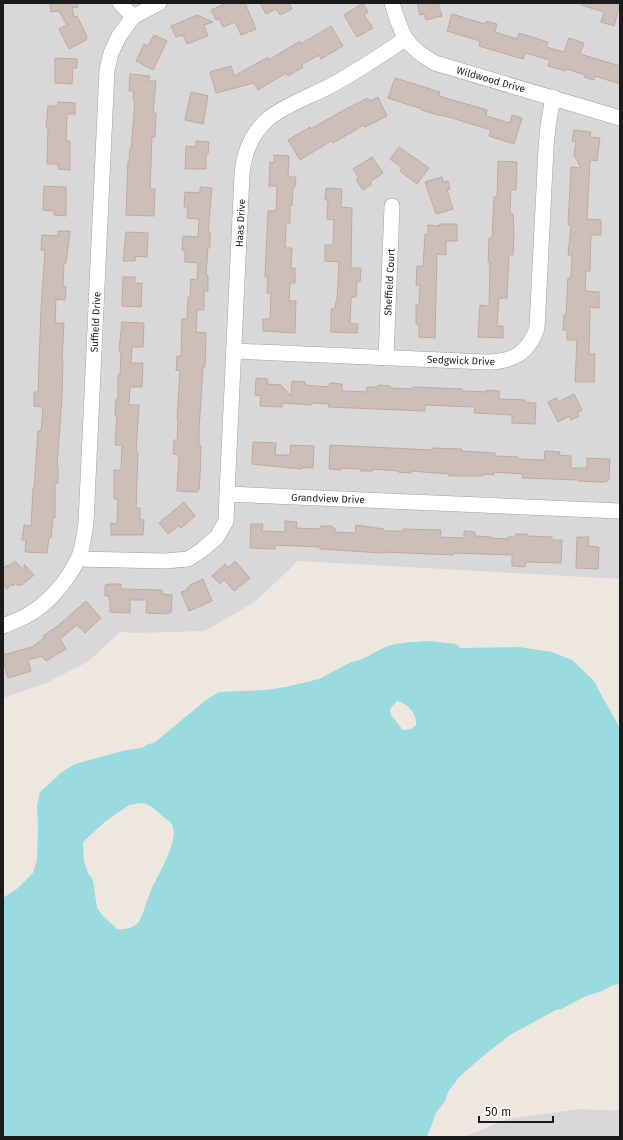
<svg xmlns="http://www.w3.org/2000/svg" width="623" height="1140" font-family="'Fira Sans',sans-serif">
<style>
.residential{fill:#d9d8d8}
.water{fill:#9adbe0;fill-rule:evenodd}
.building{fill:#cebeb8;stroke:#c0aaa0}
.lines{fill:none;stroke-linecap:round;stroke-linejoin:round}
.minor-casing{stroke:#a2a2a2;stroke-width:16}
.minor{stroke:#fff;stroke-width:15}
.labels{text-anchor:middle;stroke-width:3.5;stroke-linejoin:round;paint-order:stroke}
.street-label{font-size:10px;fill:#1b1b1b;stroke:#fff}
</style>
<rect width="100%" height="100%" fill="#eee7df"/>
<g class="residential">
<path d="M3 3H620V579L298 561 256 601 205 631 136 633 120 632 89 661 46 683 3 698Z"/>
<path d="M581 1109 620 1111V1137H464L507 1119Z"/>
</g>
<path class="water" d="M428 641 456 644 460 648 519 647 552 652 572 660 593 680 596 684 598 689 620 728V984L613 985 602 991 586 996 561 1009 556 1010 510 1035 483 1056 458 1078 455 1083 449 1090 445 1101 436 1113 427 1137H3V898L18 888 33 873 37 859 38 829 37 806 40 792 62 772 75 764 126 750 142 748 148 744 154 743 206 700 219 692 266 690 286 687 319 679 351 662C363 661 375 651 386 647 399 642 414 642 428 641ZM397 701C408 704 417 713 416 725L411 729 403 730 391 715 390 709ZM141 803C150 804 155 809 161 815 165 818 170 821 172 825 180 839 158 875 152 888 149 894 142 918 139 922 133 928 126 930 117 929L103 916 97 908 93 880 88 873 84 861 83 842 106 821 129 805Z"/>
<g class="building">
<path d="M50 3H78V7L72 8 74 17 77 16 87 37 86 40 69 49 59 29 67 25 59 11 51 12Z"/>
<path d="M227 3H245L256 29 241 35 235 22 223 27 219 19 216 20 211 10Z"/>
<path d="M260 3H289L292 9 280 15 276 9 266 14Z"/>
<path d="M363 3 368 12 364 15 373 28 357 37 344 15Z"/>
<path d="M417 3H438L442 16 426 20 424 14 420 15Z"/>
<path d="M581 3H620L614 26 601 22 604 12 581 5Z"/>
<path d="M452 14 485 24 486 21 497 24 495 32 517 39 519 33 548 42 546 47 564 52 569 38 584 43 580 54 620 66V84L595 76 594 80 584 77 585 75 567 69 566 71 548 66 550 60 525 53 523 59 479 46 480 41 447 31Z"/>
<path d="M197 15 213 22 204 25 208 36 187 44 183 35 176 37 171 26Z"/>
<path d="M331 26 343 46 321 59 319 55 301 65 303 67 288 76 286 73 258 90 254 83 216 93 210 72 231 66 234 76 268 57 269 60 300 41 301 44Z"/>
<path d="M154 35 167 41 153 70 136 61 144 44 148 46Z"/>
<path d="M55 58 77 59V68H73L72 84 55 83Z"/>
<path d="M130 74 150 76 148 81H156L153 113H156L155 137H152L150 189H155L154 216 126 215 128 161 129 162 130 149H131L135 101 133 100 134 91H129Z"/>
<path d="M395 78 440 92 439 96 487 110 486 116 510 123 512 115 522 118 514 144 489 136 491 130 442 115V116L421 110 422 109 388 98Z"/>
<path d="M191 92 208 96 203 124 185 120Z"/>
<path d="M378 97 387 116 365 127 364 125 333 143 331 141 300 160 288 140 310 127 311 129 342 111 368 98 370 101Z"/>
<path d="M58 102 75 103V114H67L66 141H70V170L58 169V164H47L48 128H46L48 106H58Z"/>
<path d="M574 130 591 132 590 137 600 138 597 161 590 160 587 219 601 220V235H591L590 271H586L585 291 599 292V308L590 307 589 354H595L594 382H575L577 340H567V330H563L564 315H566L568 278H571L572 255H568L571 225H568L571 167 581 168 574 155 576 142 572 141Z"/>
<path d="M196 141 209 142 208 154H206V169H185L186 146 196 147Z"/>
<path d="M399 147 429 168 417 184 400 171 402 168 390 159Z"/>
<path d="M274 155 289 156 288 177H296L295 187H293L292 206 290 205V223H286L285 248H292L291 268H295V283H290L289 301H296L295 333 263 331V319H270L271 293H267L268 277H265L268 211H276L277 186H269L270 162 274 163Z"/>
<path d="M372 157 383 173 370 182 372 184 363 190 356 180 359 178 353 169Z"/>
<path d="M498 161 517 162 516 190H511L510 214H513L514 234 513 255H509L507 298H499L497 326H503V338L478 337 480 305 489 306 490 262H488L489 238H492L494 197H497Z"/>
<path d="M442 177 443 182 448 181 450 189 447 190 453 209 436 214 425 182Z"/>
<path d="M44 186 66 187V216L54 215V211L43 210Z"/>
<path d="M200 187 212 188 208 232H210V247H208L206 275H208V291H204V310H197L196 332 206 333 205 367H203L199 430V445L201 446 200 477 199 489 197 492 177 491 179 455 173 454 174 440H177L178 419H177L180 371 176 370 177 356H181L182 319H187L188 297H190L191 279 197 280 198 263 185 262V251L182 250 183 236 198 237 199 219 187 218 188 207H184L185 192 200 193Z"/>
<path d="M326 188 342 189 341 207 352 208 351 268H361L360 282 357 281 356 297H351L350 323 358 324 357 333 331 332V309H335L336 301H337L339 262 325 261V245H333L334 220 327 219 328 200H325Z"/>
<path d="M439 224H457V241H446V255L437 254 435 338 419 337V324H416V305H419L420 285H416L417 266 423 267 425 234H428V225L440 226Z"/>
<path d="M58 231H70L66 263H64L63 286 66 287 65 300 56 299 55 323H64L62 359H63L62 397 57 466H58V483H55V518H53L51 538H49L47 553 25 552 26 540H22L24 525 31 526 33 488H34L38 431H41L43 407 34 406V392H38L41 309 45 250H41L42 235 58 236Z"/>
<path d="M126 232 148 233 147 257 136 256 135 261H123Z"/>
<path d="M123 277H135V283H142L141 307 122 306Z"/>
<path d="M122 322 144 323 143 347H132L131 363H143L142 387H130L129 405H139L136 452H138L136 508H140V520H144L143 535H111V523L117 524 118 499H114V470H121L122 445H115L117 416H115L116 399H118V375L120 374 121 351H119Z"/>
<path d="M256 378 268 379 267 384 281 385 291 396 292 381 305 382 304 385 329 387 330 383 342 384V391L366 392 367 387H378V385L390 386V388L413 389V387L462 389V391L487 392V390L499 391V399L525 400V402L536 403 535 424 512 423V415L474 413 475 407 425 405V411L328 407 329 404 312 403V405L282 403V407L260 406 261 396 255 395Z"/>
<path d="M574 394 582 410 578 412 579 416 571 420 569 416 558 422 548 402 557 398 558 402Z"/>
<path d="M253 442 276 443 275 455H290L291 445 314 446 313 468 302 467V469L290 468 252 464Z"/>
<path d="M330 445 432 450V448L462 449 461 451 495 453V456L518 457V459L544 460 545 451 560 452 559 455 571 456V468H587V458L610 459 609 479 606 482H599L578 481 579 480 522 478 523 474 494 472V475L483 474V476H449V474L411 471V473L398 472V471L373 469V471H360L361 469 341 468V470L329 469Z"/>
<path d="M184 502 195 516 181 528 178 526 168 534 159 523Z"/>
<path d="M285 521 297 522 296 528 321 529V526H332V528H335V532L355 533 356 525 384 529V531H403V529L441 530 440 537 464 538V531L475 532V536L491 537V538L508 539V537H516V534H527V536L552 537V540H562L561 563 526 562 525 567 512 566V555L453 553V555L383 552V553L320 549V547L275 545V549L250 548 251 524H263L262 531 285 532Z"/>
<path d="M577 537H589L588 546 599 547 598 569 576 568Z"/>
<path d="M15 561 24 570V564L34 575 22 585 21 584 18 586 16 583 13 586 12 584 7 589 3 584V569L7 565 8 566Z"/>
<path d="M235 561 250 578 234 591 224 580 220 584 212 576 225 564 228 568Z"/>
<path d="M203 579 212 601 189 611 181 592 188 590 187 588 190 587V585Z"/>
<path d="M110 584H121V589L162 590V594L172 595 171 613H166V614L146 613 147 600H130V613L110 612V600H109V596H105V585Z"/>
<path d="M86 601 101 618 85 633 77 625 60 639 66 649 46 661 42 656 28 660 31 671 8 678 3 659V655L32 647 44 638 43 636 59 625Z"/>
</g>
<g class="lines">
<defs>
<g id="minor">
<path d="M120 3 133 17"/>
<path d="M392 3C402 35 405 46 435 63L620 118"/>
<path d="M234 351 486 362C512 362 528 354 537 328L546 148 548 126 553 97"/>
<path d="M386 358 392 206"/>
<path d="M227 494 242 174C244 153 252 133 268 119 283 106 311 96 330 86 356 72 380 56 405 39"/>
<path d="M78 559 165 561 188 559 202 550 217 537 226 521 227 494 620 511"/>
<path d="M3 626C11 622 19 620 26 616 48 604 67 582 78 559 83 548 84 535 86 523L107 70 111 53 119 36 133 17 159 3"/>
</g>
</defs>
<use href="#minor" class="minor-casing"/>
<use href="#minor" class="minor"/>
</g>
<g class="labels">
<g class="street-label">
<text transform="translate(491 79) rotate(16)" y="4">Wildwood Drive</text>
<text transform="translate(240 223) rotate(-87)" y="4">Haas Drive</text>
<text transform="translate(389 282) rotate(-87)" y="4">Sheffield Court</text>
<text transform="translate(95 322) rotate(-87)" y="4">Suffield Drive</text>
<text transform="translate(461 360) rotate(2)" y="4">Sedgwick Drive</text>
<text transform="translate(328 498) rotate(2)" y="4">Grandview Drive</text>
</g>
</g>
<rect width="623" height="1140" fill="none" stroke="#1b1b1b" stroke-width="8"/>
<path d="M479 1116v6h74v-6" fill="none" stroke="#1b1b1b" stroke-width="2"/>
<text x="485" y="1116" font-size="12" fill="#1b1b1b" stroke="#ffffff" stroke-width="3" paint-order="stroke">50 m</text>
</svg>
